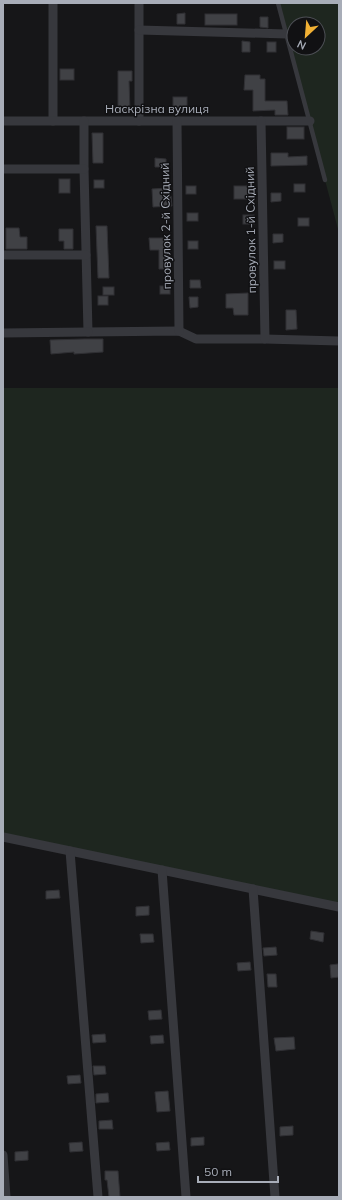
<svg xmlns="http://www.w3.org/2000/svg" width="342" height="1200" font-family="Mulish,sans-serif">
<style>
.green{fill:#1e261f;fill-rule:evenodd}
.building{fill:#404145;stroke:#303034}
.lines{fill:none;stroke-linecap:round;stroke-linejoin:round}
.lane{stroke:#37383d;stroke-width:4.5}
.street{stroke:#37383d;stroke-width:9}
.labels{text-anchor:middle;stroke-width:3;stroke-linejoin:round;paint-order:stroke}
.street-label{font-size:12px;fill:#a8adb8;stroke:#111113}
</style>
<rect width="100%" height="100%" fill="#161618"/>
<g class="green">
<path d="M278 3H339V233ZM294 24H318V48H294Z"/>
<path d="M3 388H339V907L3 837Z"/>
</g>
<g class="building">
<path d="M185 13V24H177V14Z"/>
<rect x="205" y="14" width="32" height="11"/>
<path d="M260 17H268V28L260 27Z"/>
<path d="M242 41 250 42V52H242Z"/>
<rect x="267" y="42" width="9" height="10"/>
<rect x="60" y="69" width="14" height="11"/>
<path d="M118 71H132V81H129L130 111H118Z"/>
<path d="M245 75H260V79H265V101H287L288 115H275V110L253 111V90H244Z"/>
<rect x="173" y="97" width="14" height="11"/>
<rect x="287" y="127" width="17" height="12"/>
<path d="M92 133H103V163H93Z"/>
<path d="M271 153H288V157L307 156V165L271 166Z"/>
<path d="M155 158 166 159V167H155Z"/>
<rect x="59" y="179" width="11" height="14"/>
<rect x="94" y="180" width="10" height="8"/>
<rect x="294" y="184" width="11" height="8"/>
<rect x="186" y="186" width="10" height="8"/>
<rect x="234" y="186" width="19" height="13"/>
<path d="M168 188V196H171L172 206 153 207 152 189Z"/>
<path d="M271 193H281V201L271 202Z"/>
<rect x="187" y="213" width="11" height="8"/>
<rect x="243" y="215" width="11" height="9"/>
<rect x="298" y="218" width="11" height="8"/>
<path d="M96 226H107L109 278H98Z"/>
<path d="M6 228H19L20 237H27V249H6Z"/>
<path d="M59 229H73V249H64V241H59Z"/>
<path d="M273 234H283V242L273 243Z"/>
<path d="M149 238H170V269H159V250H150Z"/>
<rect x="188" y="241" width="10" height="8"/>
<rect x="274" y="261" width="11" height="8"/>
<path d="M190 280H200L201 288H190Z"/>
<rect x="160" y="286" width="10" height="8"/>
<rect x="103" y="287" width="11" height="8"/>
<path d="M248 293V315H234L233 308H226V294Z"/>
<rect x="98" y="296" width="10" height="9"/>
<path d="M189 297H198V307L190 308Z"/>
<path d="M286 310H296L297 329 286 330Z"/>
<path d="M84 339H103V352L74 354V352L51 354 50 340Z"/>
<path d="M59 890 60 898 46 899V891Z"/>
<path d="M149 906V915L136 916V907Z"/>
<path d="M311 931 324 933 323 942 310 939Z"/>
<path d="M140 934H153L154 942 141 943Z"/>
<path d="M276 947 277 955 264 956 263 948Z"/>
<path d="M250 962 251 970 238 971 237 963Z"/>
<path d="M338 964 339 977 331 978 330 965Z"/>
<path d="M267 974H276L277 987H268Z"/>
<path d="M161 1010 162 1019 149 1020 148 1011Z"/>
<path d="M105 1034 106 1042 93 1043 92 1035Z"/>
<path d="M163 1035 164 1043 151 1044 150 1036Z"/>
<path d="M294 1037 295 1049 276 1051 274 1038Z"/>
<path d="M93 1066H105L106 1074 94 1075Z"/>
<path d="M80 1075 81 1083 68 1084 67 1076Z"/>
<path d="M168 1091 170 1111 157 1112 155 1092Z"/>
<path d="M108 1093 109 1102 96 1103V1094Z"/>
<path d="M112 1120 113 1129H99V1121Z"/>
<path d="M293 1126V1135L280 1136V1127Z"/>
<path d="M204 1137V1145L191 1146V1138Z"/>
<path d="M82 1142 83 1151 70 1152 69 1143Z"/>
<path d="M169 1142 170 1150 157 1151 156 1143Z"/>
<path d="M28 1151V1160L15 1161V1152Z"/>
<path d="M105 1171H118L120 1197H109L107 1180H105Z"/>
</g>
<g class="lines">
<path class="lane" d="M278 3 325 180"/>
<g class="street">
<path d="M53 3V121"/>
<path d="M139 3V121"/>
<path d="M139 30 287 34"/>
<path d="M3 121H310"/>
<path d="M84 121V169L88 332 179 331 196 339H265L339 341"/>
<path d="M177 121 179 331"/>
<path d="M261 121 265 339"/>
<path d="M3 169H84"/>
<path d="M3 255H86"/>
<path d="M3 333 88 332"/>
<path d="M3 837 339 907"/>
<path d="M70 851 98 1197"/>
<path d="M162 870 186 1197"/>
<path d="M253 889 275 1197"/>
<path d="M3 1155 6 1197"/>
</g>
</g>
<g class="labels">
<g class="street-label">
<text x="157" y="113">Наскрізна вулиця</text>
<text transform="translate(166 226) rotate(-91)" y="4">провулок 2-й Східний</text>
<text transform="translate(251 230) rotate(-91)" y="4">провулок 1-й Східний</text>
</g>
</g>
<rect width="342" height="1200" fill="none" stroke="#a8adb8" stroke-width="8"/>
<g transform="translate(306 36) rotate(206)"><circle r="19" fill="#111113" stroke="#4d4f55"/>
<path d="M0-3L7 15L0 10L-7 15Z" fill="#f2b134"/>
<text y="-6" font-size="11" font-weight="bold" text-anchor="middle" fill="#a8adb8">N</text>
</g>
<path d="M198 1176v6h80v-6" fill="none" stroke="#a8adb8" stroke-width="2"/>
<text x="204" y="1176" font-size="12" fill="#a8adb8" stroke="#111113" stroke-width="3" paint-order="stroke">50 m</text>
</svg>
